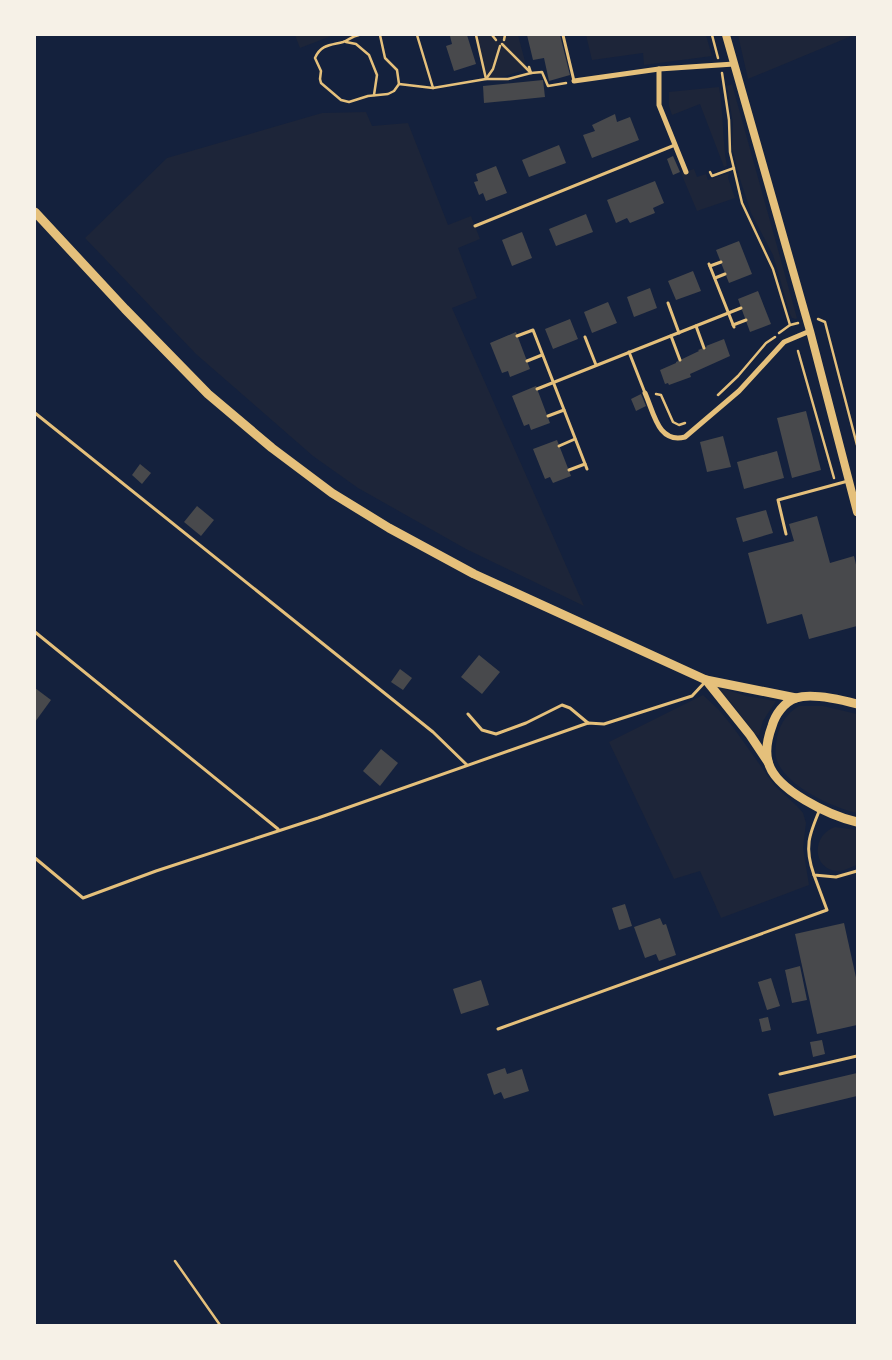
<svg xmlns="http://www.w3.org/2000/svg" width="892" height="1360" font-family="'Zilla Slab',serif">
<style>
.green{fill:#1d2539}
.building{fill:#48494c}
.lines{fill:none;stroke-linecap:round;stroke-linejoin:round}
.path{stroke:#e5c07b;stroke-width:2.5}
.service{stroke:#e5c07b;stroke-width:3}
.minor{stroke:#e5c07b;stroke-width:5}
.tertiary{stroke:#e5c07b;stroke-width:8}
.secondary{stroke:#e5c07b;stroke-width:9}
</style>
<rect width="100%" height="100%" fill="#14213d"/>
<g class="green">
<path d="M295 35 299 36 334 35 300 48Z"/>
<path d="M476 35H518L527 69 505 76 486 79Z"/>
<path d="M586 35H706L712 56 644 65 643 53 592 60Z"/>
<path d="M738 35H854L748 79Z"/>
<path d="M732 84 797 318 796 319 792 318 790 314 773 255 751 213 740 179 732 148 733 124 727 86Z"/>
<path d="M719 87C724 113 722 140 727 166L724 167 700 104 672 115 669 106V92Z"/>
<path d="M366 112 372 126 408 123 448 225 471 216 480 239 458 248 477 298 452 308 584 606 466 549 358 488 313 456 196 354 85 238 167 158 322 113Z"/>
<path d="M694 169 697 177 706 174 708 180 729 173 728 178 735 198 697 211 681 173Z"/>
<path d="M722 688 746 696 776 701 763 721 759 735H756L732 704 721 693 720 691Z"/>
<path d="M703 695 719 710 733 727 775 786 797 806 803 813 806 823 803 848 809 885 721 918 700 871 674 879 609 742Z"/>
<path d="M799 706H823L857 714V813C831 807 788 787 777 761 774 754 776 744 777 737 780 724 787 713 799 706Z"/>
<path d="M835 827 857 830V865C851 867 844 871 838 871 812 870 811 835 835 827Z"/>
</g>
<g class="building">
<path d="M454 35H467L476 64 454 71 446 46 452 44 450 36Z"/>
<path d="M527 35H560L570 75 549 81 544 58 533 60Z"/>
<path d="M543 80 545 97 484 103 483 86Z"/>
<path d="M615 114 617 122 630 117 639 140 592 158 583 135 595 131 592 125Z"/>
<path d="M559 145 566 163 529 177 522 160Z"/>
<path d="M673 156 680 172 673 175 667 159Z"/>
<path d="M496 166 507 193 486 201 483 193 479 195 474 182 478 181 476 174Z"/>
<path d="M655 181 664 203 653 208 655 213 630 223 627 218 616 223 607 200Z"/>
<path d="M586 214 593 232 556 246 549 229Z"/>
<path d="M522 232 532 258 512 266 502 240Z"/>
<path d="M739 241 752 274 729 283 716 250Z"/>
<path d="M693 271 701 291 676 300 668 281Z"/>
<path d="M650 288 657 308 634 317 627 297Z"/>
<path d="M758 291 771 324 750 332 738 299Z"/>
<path d="M608 302 617 323 592 333 584 312Z"/>
<path d="M570 319 578 339 553 349 545 329Z"/>
<path d="M516 332 530 369 510 377 508 371 502 373 490 343Z"/>
<path d="M724 339 730 356 690 374 691 377 669 385 668 383 665 384 660 370 676 363V362L699 351 698 350 707 347 706 346Z"/>
<path d="M536 386 550 423 531 430 529 424 524 426 512 396Z"/>
<path d="M641 394 646 406 636 411 631 399Z"/>
<path d="M806 411 821 470 792 478 777 418Z"/>
<path d="M723 436 731 467 707 472 700 442Z"/>
<path d="M557 440 571 476 553 483 550 477 545 479 533 449Z"/>
<path d="M777 451 784 478 744 489 737 462Z"/>
<path d="M140 464 151 473 142 484 132 475Z"/>
<path d="M197 506 214 520 201 536 184 522Z"/>
<path d="M766 510 773 533 743 542 736 518Z"/>
<path d="M817 516 830 563 854 556 857 569 856 583 857 626 809 639 802 614 767 624 748 553 794 541 789 524Z"/>
<path d="M479 655 500 672 482 694 461 677Z"/>
<path d="M400 669 412 678 403 690 391 682Z"/>
<path d="M35 688 51 700 35 722Z"/>
<path d="M381 749 398 763 380 786 363 771Z"/>
<path d="M625 904 632 926 619 930 612 908Z"/>
<path d="M660 918 663 925 666 924 676 955 659 961 656 954 645 958 634 927Z"/>
<path d="M844 923 857 982V1025L817 1034 795 934Z"/>
<path d="M800 966 807 1000 792 1003 785 970Z"/>
<path d="M771 978 780 1006 767 1010 758 982Z"/>
<path d="M481 980 489 1005 461 1014 453 989Z"/>
<path d="M768 1017 771 1030 762 1032 759 1019Z"/>
<path d="M822 1040 825 1054 813 1057 810 1042Z"/>
<path d="M505 1068 507 1074 522 1069 529 1091 504 1099 501 1092 494 1095 487 1074Z"/>
<path d="M857 1073V1096L774 1116 768 1094Z"/>
</g>
<g class="lines">
<g class="path">
<path d="M359 35C352 36 349 40 343 42 332 45 321 44 315 58L321 71 320 79 321 83 341 100 349 102 368 96 388 94 394 91 399 84 397 70 385 58 380 35"/>
<path d="M417 35 433 88 486 79 493 69 500 46"/>
<path d="M476 35 486 79H508L531 73 529 67"/>
<path d="M492 35 496 40"/>
<path d="M712 35 718 58"/>
<path d="M504 40 505 35"/>
<path d="M346 42 356 44 369 55 377 75 374 95"/>
<path d="M502 44 531 73 542 72 548 86 566 83"/>
<path d="M722 73 729 120 730 152 742 203 773 269 790 325 798 323"/>
<path d="M399 84 433 88"/>
<path d="M710 172 712 176 734 168"/>
<path d="M818 319 825 322 857 445"/>
<path d="M779 333 790 325"/>
<path d="M798 351 834 478"/>
<path d="M656 394 661 395 673 422 679 425 685 423"/>
<path d="M718 395 738 376 766 343 775 337"/>
<path d="M175 1261 220 1325"/>
</g>
<g class="service">
<path d="M563 35 574 81"/>
<path d="M475 226 675 145"/>
<path d="M709 264 734 327"/>
<path d="M710 266 721 262"/>
<path d="M715 278 725 274"/>
<path d="M668 303 679 333"/>
<path d="M733 325 746 320"/>
<path d="M696 326 704 348"/>
<path d="M517 336 533 330 587 469"/>
<path d="M671 336 680 360"/>
<path d="M585 337 596 365"/>
<path d="M629 352 645 393"/>
<path d="M527 361 542 355"/>
<path d="M537 389 741 308"/>
<path d="M35 413 433 732 467 765"/>
<path d="M548 416 564 410"/>
<path d="M559 446 575 439"/>
<path d="M569 470 585 464"/>
<path d="M786 534 778 500 848 481"/>
<path d="M35 632 278 829"/>
<path d="M468 714 482 730 496 734 526 723 562 705 570 708 588 723"/>
<path d="M820 809C809 835 804 847 814 875L836 877 857 871"/>
<path d="M35 858 83 898 156 871 318 818 588 723 604 724 692 696 706 681"/>
<path d="M498 1029 827 910 814 875"/>
<path d="M780 1074 857 1056"/>
</g>
<g class="minor">
<path d="M659 69V105L686 172"/>
<path d="M574 81 659 69 734 64"/>
<path d="M645 393C654 413 658 444 685 437L739 391 784 342 810 331"/>
</g>
<path class="tertiary" d="M726 35 810 331 857 512"/>
<g class="secondary">
<path d="M35 212 125 309 208 394 272 448 332 493 389 528 474 574 706 680 796 698"/>
<path d="M706 680 750 735 768 762"/>
<path d="M857 704C842 700 811 693 796 698 784 702 775 715 772 726 768 737 765 750 768 761 774 790 831 816 857 822"/>
</g>
</g>
<rect width="892" height="1360" fill="none" stroke="#f6f1e7" stroke-width="72"/>
</svg>
